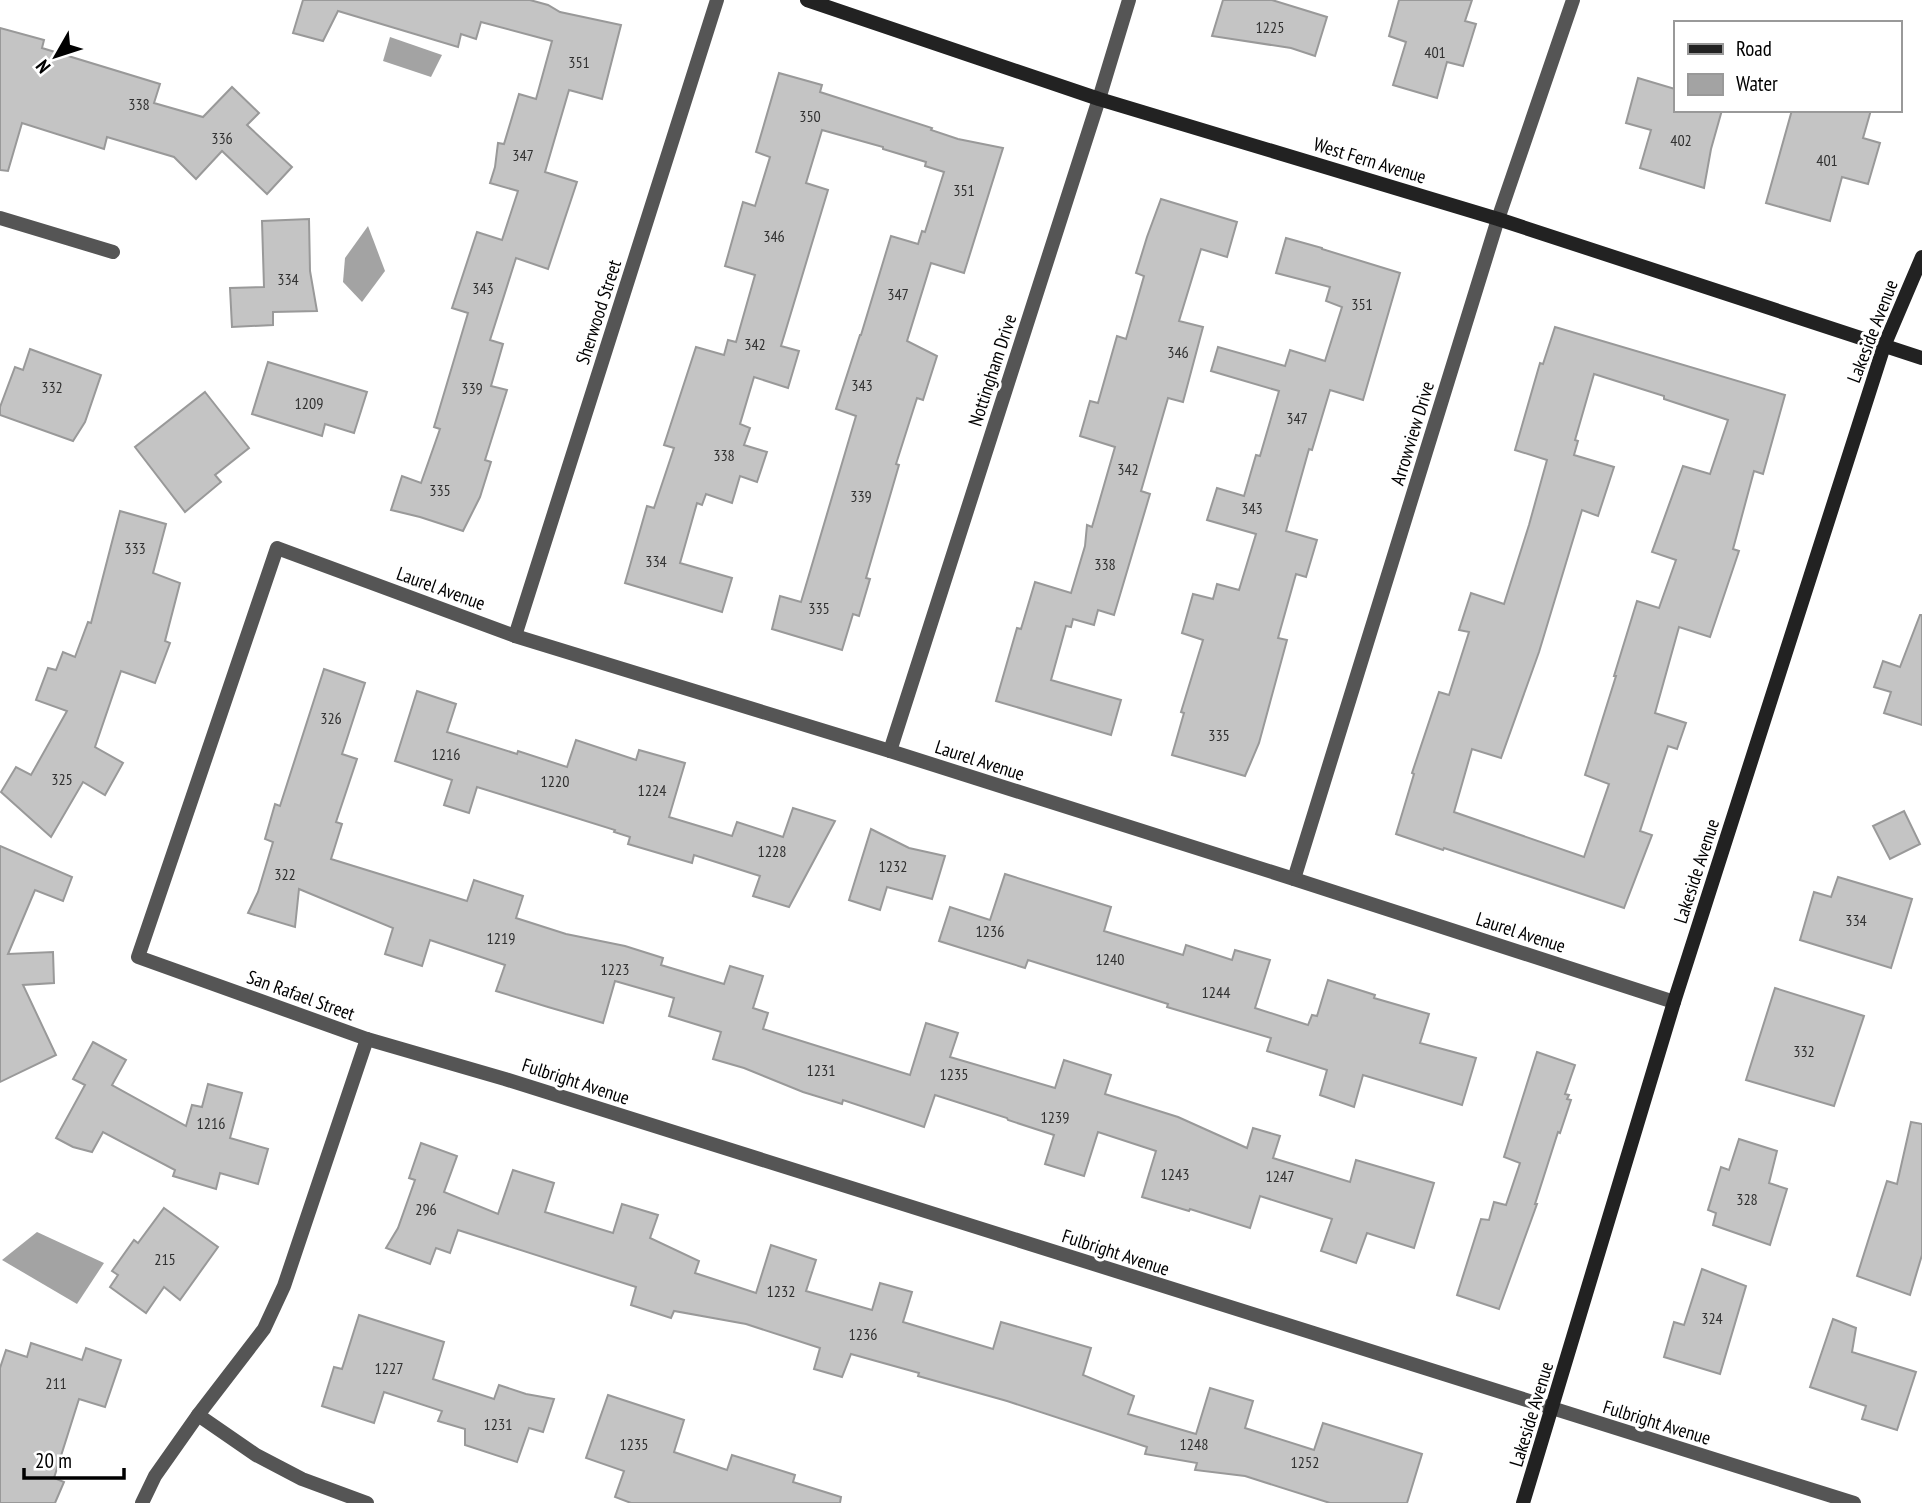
<svg xmlns="http://www.w3.org/2000/svg" width="1922" height="1503" font-family="'PT Sans Narrow',sans-serif">
<style>
.water{fill:#a3a3a3}
.building{fill:#c4c4c4;stroke:#999;stroke-width:2;fill-rule:evenodd}
.lines{fill:none;stroke-linecap:round;stroke-linejoin:round}
.street{stroke:#555;stroke-width:14}
.secondary{stroke:#222;stroke-width:14}
.labels{text-anchor:middle;stroke-width:6;stroke-linejoin:round;paint-order:stroke}
.number-label{font-size:16px;fill:#313131}
.street-label{font-size:19px;fill:#000;stroke:#fff}
</style>
<rect width="100%" height="100%" fill="#fff"/>
<g class="water">
<path d="M390 37 442 55 431 77 383 61Z"/>
<path d="M368 226 385 271 362 302 343 282 345 258Z"/>
<path d="M37 1232 104 1263 77 1304 2 1260Z"/>
</g>
<g class="building">
<path d="M303 0H530L548 5 560 12 621 25 602 99 569 90 545 172 577 182 548 269 516 258 490 340 503 344 491 386 507 390 485 460 491 462 480 497 463 531 420 517 391 510 402 476 421 483 440 429 434 427 468 313 452 308 477 232 502 240 518 191 490 183 495 167 498 143 504 144 519 94 536 99 552 41 481 22 476 39 461 34 458 47 338 11 323 41 293 33Z"/>
<path d="M1223 0H1272L1327 17 1315 56 1291 48 1212 36Z"/>
<path d="M1399 0H1472L1465 21 1476 24 1463 66 1447 62 1437 98 1393 85 1406 42 1389 36Z"/>
<path d="M0 28 44 40 42 48 160 84 154 103 203 117 232 87 259 113 247 125 292 167 267 194 222 151 196 179 174 157 107 137 104 149 22 123 8 171 0 170Z"/>
<path d="M779 73 822 85 820 92 932 128 931 130 958 139 1003 148 964 273 931 263 907 341 937 356 923 400 917 398 896 464 899 465 866 578 870 579 859 616 853 614 842 650 772 629 780 596 801 602 856 416 836 409 860 335H861L891 236 918 244 922 231 925 232 944 172 925 166 926 162 883 149V147L822 130 806 183 828 190 781 346 799 351 788 388 754 377 740 424 750 428 744 445 767 452 757 482 740 476 732 503 706 494 702 505 697 503 680 563 732 578 722 612 625 583 647 506 654 508 674 448 664 445 696 347 724 355 728 340 736 342 755 275 725 266 743 202 755 206 770 157 756 152Z"/>
<path d="M1638 78 1675 89V110H1722L1711 149 1704 188 1640 168 1651 130 1626 123Z"/>
<path d="M1792 110H1871L1863 138 1880 143 1868 184 1842 177 1830 221 1766 203Z"/>
<path d="M1161 199 1237 222 1227 257 1201 249 1179 321 1203 327 1183 402 1168 398 1141 491 1150 494 1114 615 1098 610 1094 625 1073 619 1071 627 1066 626 1051 680 1121 700 1111 735 996 701 1017 628 1021 629 1035 582 1071 593 1085 546 1087 525 1092 527 1115 447 1080 436 1090 401 1098 403 1117 336 1126 339 1144 276 1136 273 1147 237Z"/>
<path d="M309 219 310 271 317 311 273 312V325L232 327 230 288 264 287 262 221Z"/>
<path d="M1286 238 1322 248V249L1400 273 1363 400 1330 390 1312 450 1309 449 1286 531 1317 540 1306 577 1296 574 1278 638 1287 640 1259 743 1245 776 1172 755 1184 713 1181 712 1203 640 1182 633 1193 594 1213 599 1217 584 1239 590 1256 534 1207 520 1217 488 1244 496 1256 455 1260 456 1279 391 1211 371 1218 347 1285 366 1290 350 1325 361 1342 307 1326 301 1330 287 1276 273Z"/>
<path d="M1555 327 1785 395 1763 474 1754 471 1733 549 1739 551 1710 637 1679 627 1655 713 1686 723 1677 749 1668 746 1640 831 1652 835 1624 908 1444 848 1443 850 1396 834 1414 774 1412 773 1439 692 1449 695 1469 632 1459 630 1471 593 1504 604 1529 525 1547 460 1515 450 1540 363 1543 364ZM1594 374 1664 396V399L1728 420 1710 474 1683 466 1652 552 1676 560 1659 608 1637 601 1614 676H1616L1585 775 1609 784 1584 857 1454 812 1472 749 1501 758 1539 652 1582 510 1598 516 1614 467 1574 455 1578 441 1575 440Z"/>
<path d="M30 349 101 375 85 422 73 441 0 415V407L15 367 23 370Z"/>
<path d="M268 362 367 392 354 433 325 424 322 436 252 414Z"/>
<path d="M205 392 249 448 215 475 221 482 185 512 135 447Z"/>
<path d="M120 511 166 524 153 573 180 583 165 641 170 643 155 683 121 671 95 747 123 763 105 795 83 782 51 837 1 792 16 767 31 775 67 711 36 700 48 668 56 670 63 652 75 657 88 622 91 623Z"/>
<path d="M1920 615H1922V725L1884 713 1891 692 1874 687 1883 661 1900 667Z"/>
<path d="M324 669 365 683 342 754 357 759 336 822 342 824 331 859 467 901 474 880 523 896 516 918 566 934 625 946 663 958 661 965 724 984 730 966 763 976 753 1008 768 1013 763 1029 910 1075 926 1023 958 1033 950 1057 1055 1088 1064 1060 1111 1075 1105 1094 1178 1117 1247 1148 1253 1128 1280 1136 1273 1158 1350 1182 1356 1160 1434 1183 1414 1248 1367 1233 1356 1263 1321 1251 1332 1219 1260 1196 1250 1228 1190 1209 1189 1211 1142 1197 1156 1151 1098 1132 1084 1176 1045 1164 1054 1135 1008 1120 1007 1118 935 1095 924 1127 843 1100 842 1104 803 1092 744 1068 713 1059 721 1032 669 1016 674 998 615 981 603 1023 548 1007 496 991 505 965 430 940 422 966 385 954 393 928 299 889 295 927 248 913 258 892 273 842 265 839 275 804 280 806Z"/>
<path d="M417 691 456 704 447 732 517 754 518 751 567 767 576 740 636 760 639 750 685 763 669 817 732 836 737 822 783 837 793 808 835 821 789 907 753 896 760 876 694 855 692 863 628 844 630 837 614 832 615 830 477 787 469 813 444 805 452 780 395 761Z"/>
<path d="M1904 811 1920 844 1890 859 1873 826Z"/>
<path d="M871 829 909 848 945 856 932 899 887 887 880 910 849 900Z"/>
<path d="M0 846 72 877 63 901 35 890 8 954 53 952 54 983 23 985 56 1055 0 1082Z"/>
<path d="M1005 874 1111 907 1104 931 1183 955 1186 945 1232 960 1235 950 1270 960 1255 1008 1308 1025 1312 1015 1317 1016 1328 980 1375 995 1374 998 1429 1014 1420 1043 1476 1058 1462 1105 1363 1075 1354 1107 1320 1095 1327 1070 1267 1051 1271 1038 1167 1007 1168 1004 1028 960 1025 968 939 941 950 907 990 920Z"/>
<path d="M1838 877 1912 899 1891 968 1800 940 1814 892 1831 897Z"/>
<path d="M1775 988 1864 1016 1834 1106 1746 1080Z"/>
<path d="M93 1042 126 1060 112 1085 186 1126 192 1105 202 1107 208 1084 242 1093 230 1138 268 1149 258 1184 220 1173 216 1189 173 1176 175 1170 103 1132 92 1152 73 1147 56 1138 85 1085 73 1079Z"/>
<path d="M1537 1052 1575 1065 1565 1094 1569 1095 1567 1099 1571 1100 1560 1133 1558 1132 1535 1204H1537L1499 1309 1457 1295 1481 1219 1489 1220 1494 1202 1506 1205 1520 1163 1504 1157Z"/>
<path d="M1911 1122 1922 1124V1255L1910 1295 1857 1276 1887 1181 1897 1184Z"/>
<path d="M1739 1139 1777 1151 1769 1183 1787 1189 1770 1245 1713 1225 1716 1213 1708 1210 1721 1167 1729 1170Z"/>
<path d="M421 1143 457 1156 444 1192 498 1214 513 1170 554 1183 545 1212 613 1233 622 1204 658 1215 650 1238 699 1261 695 1273 756 1293 771 1245 816 1260 806 1291 872 1310 880 1283 912 1292 903 1322 993 1349 1001 1322 1091 1348 1083 1375 1134 1396 1128 1414 1196 1434 1210 1388 1253 1401 1245 1428 1314 1450 1323 1423 1422 1454 1407 1503H1330L1245 1476 1195 1470 1197 1463 1145 1454 1147 1447 1007 1401 918 1376 919 1373 851 1354 842 1377 814 1369 820 1348 746 1324 674 1311 671 1318 631 1305 636 1287 458 1230 450 1253 436 1248 430 1264 386 1248 398 1228 415 1180 409 1178Z"/>
<path d="M164 1208 218 1247 180 1300 164 1287 146 1313 110 1287 118 1275 112 1271 134 1240 138 1243Z"/>
<path d="M1702 1269 1746 1286 1720 1374 1664 1357 1674 1322 1684 1325Z"/>
<path d="M359 1315 444 1342 433 1379 494 1399 499 1385 526 1394 554 1399 543 1432 529 1428 517 1462 465 1445V1429L438 1421 442 1411 384 1392 374 1423 322 1406 334 1367 342 1369Z"/>
<path d="M1833 1319 1856 1328 1852 1352 1916 1372 1897 1430 1862 1419 1866 1406 1810 1387Z"/>
<path d="M31 1343 82 1360 86 1348 121 1360 105 1407 79 1399 54 1478 64 1482 55 1503H0V1368L6 1350 27 1357Z"/>
<path d="M608 1395 684 1420 674 1452 727 1470 732 1455 795 1475 793 1482 841 1497 840 1503H631L615 1497 624 1471 586 1458Z"/>
</g>
<g class="lines">
<g class="street">
<path d="M0 218 113 252"/>
<path d="M515 636 717 0"/>
<path d="M890 751 1099 99 1129 0"/>
<path d="M1294 879 1498 219 1573 0"/>
<path d="M367 1039 505 1079 1854 1503"/>
<path d="M198 1415 256 1455 302 1479 367 1503"/>
<path d="M142 1503 155 1476 198 1415 264 1329 284 1286 367 1039 138 957 277 548 515 636 890 751 1294 879 1674 1002"/>
</g>
<g class="secondary">
<path d="M807 0 1099 99 1498 219 1922 358"/>
<path d="M1523 1503 1674 1002 1884 346 1922 257"/>
</g>
</g>
<g class="labels">
<g class="number-label">
<text x="1270" y="33">1225</text>
<text x="1435" y="58">401</text>
<text x="579" y="68">351</text>
<text x="139" y="110">338</text>
<text x="810" y="122">350</text>
<text x="222" y="144">336</text>
<text x="1681" y="146">402</text>
<text x="523" y="161">347</text>
<text x="1827" y="166">401</text>
<text x="964" y="196">351</text>
<text x="774" y="242">346</text>
<text x="288" y="285">334</text>
<text x="483" y="294">343</text>
<text x="898" y="300">347</text>
<text x="1362" y="310">351</text>
<text x="755" y="350">342</text>
<text x="1178" y="358">346</text>
<text x="862" y="391">343</text>
<text x="52" y="393">332</text>
<text x="472" y="394">339</text>
<text x="309" y="409">1209</text>
<text x="1297" y="424">347</text>
<text x="724" y="461">338</text>
<text x="1128" y="475">342</text>
<text x="440" y="496">335</text>
<text x="861" y="502">339</text>
<text x="1252" y="514">343</text>
<text x="135" y="554">333</text>
<text x="656" y="567">334</text>
<text x="1105" y="570">338</text>
<text x="819" y="614">335</text>
<text x="331" y="724">326</text>
<text x="1219" y="741">335</text>
<text x="446" y="760">1216</text>
<text x="62" y="785">325</text>
<text x="555" y="787">1220</text>
<text x="652" y="796">1224</text>
<text x="772" y="857">1228</text>
<text x="893" y="872">1232</text>
<text x="285" y="880">322</text>
<text x="1856" y="926">334</text>
<text x="990" y="937">1236</text>
<text x="501" y="944">1219</text>
<text x="1110" y="965">1240</text>
<text x="615" y="975">1223</text>
<text x="1216" y="998">1244</text>
<text x="1804" y="1057">332</text>
<text x="821" y="1076">1231</text>
<text x="954" y="1080">1235</text>
<text x="1055" y="1123">1239</text>
<text x="211" y="1129">1216</text>
<text x="1175" y="1180">1243</text>
<text x="1280" y="1182">1247</text>
<text x="1747" y="1205">328</text>
<text x="426" y="1215">296</text>
<text x="165" y="1265">215</text>
<text x="781" y="1297">1232</text>
<text x="1712" y="1324">324</text>
<text x="863" y="1340">1236</text>
<text x="389" y="1374">1227</text>
<text x="56" y="1389">211</text>
<text x="498" y="1430">1231</text>
<text x="634" y="1450">1235</text>
<text x="1194" y="1450">1248</text>
<text x="1305" y="1468">1252</text>
</g>
<g class="street-label">
<text transform="translate(1370 160) rotate(17)" y="7">West Fern Avenue</text>
<text transform="translate(598 312) rotate(-72)" y="7">Sherwood Street</text>
<text transform="translate(1872 331) rotate(-69)" y="7">Lakeside Avenue</text>
<text transform="translate(992 370) rotate(-72)" y="7">Nottingham Drive</text>
<text transform="translate(1412 433) rotate(-73)" y="7">Arrowview Drive</text>
<text transform="translate(441 588) rotate(20)" y="7">Laurel Avenue</text>
<text transform="translate(980 760) rotate(18)" y="7">Laurel Avenue</text>
<text transform="translate(1696 871) rotate(-72)" y="7">Lakeside Avenue</text>
<text transform="translate(1521 932) rotate(18)" y="7">Laurel Avenue</text>
<text transform="translate(301 995) rotate(20)" y="7">San Rafael Street</text>
<text transform="translate(576 1081) rotate(18)" y="7">Fulbright Avenue</text>
<text transform="translate(1116 1252) rotate(18)" y="7">Fulbright Avenue</text>
<text transform="translate(1531 1414) rotate(-73)" y="7">Lakeside Avenue</text>
<text transform="translate(1657 1422) rotate(17)" y="7">Fulbright Avenue</text>
</g>
</g>
<rect x="1674" y="21" width="228" height="91" fill="#ffffff" stroke="#999999" stroke-width="2"/>
<rect x="1688" y="44" width="35" height="10" fill="#222222" stroke="#999999" stroke-width="2"/>
<text x="1736" y="56" font-size="21" fill="#000000">Road</text>
<rect x="1688" y="74" width="35" height="21" fill="#a3a3a3" stroke="#999999" stroke-width="2"/>
<text x="1736" y="91" font-size="21" fill="#000000">Water</text>
<g transform="translate(56 56) rotate(231)" stroke="#ffffff" stroke-width="5" paint-order="stroke">
<path d="M0-5L12 26L0 18L-12 26Z" fill="#000000"/>
<text y="-10" font-size="19" font-weight="bold" text-anchor="middle" fill="#000000">N</text>
</g>
<path d="M24 1468v10h100v-10" fill="none" stroke="#000000" stroke-width="3.5"/>
<text x="35" y="1468" font-size="21" fill="#000000" stroke="#ffffff" stroke-width="5" paint-order="stroke">20 m</text>
</svg>
